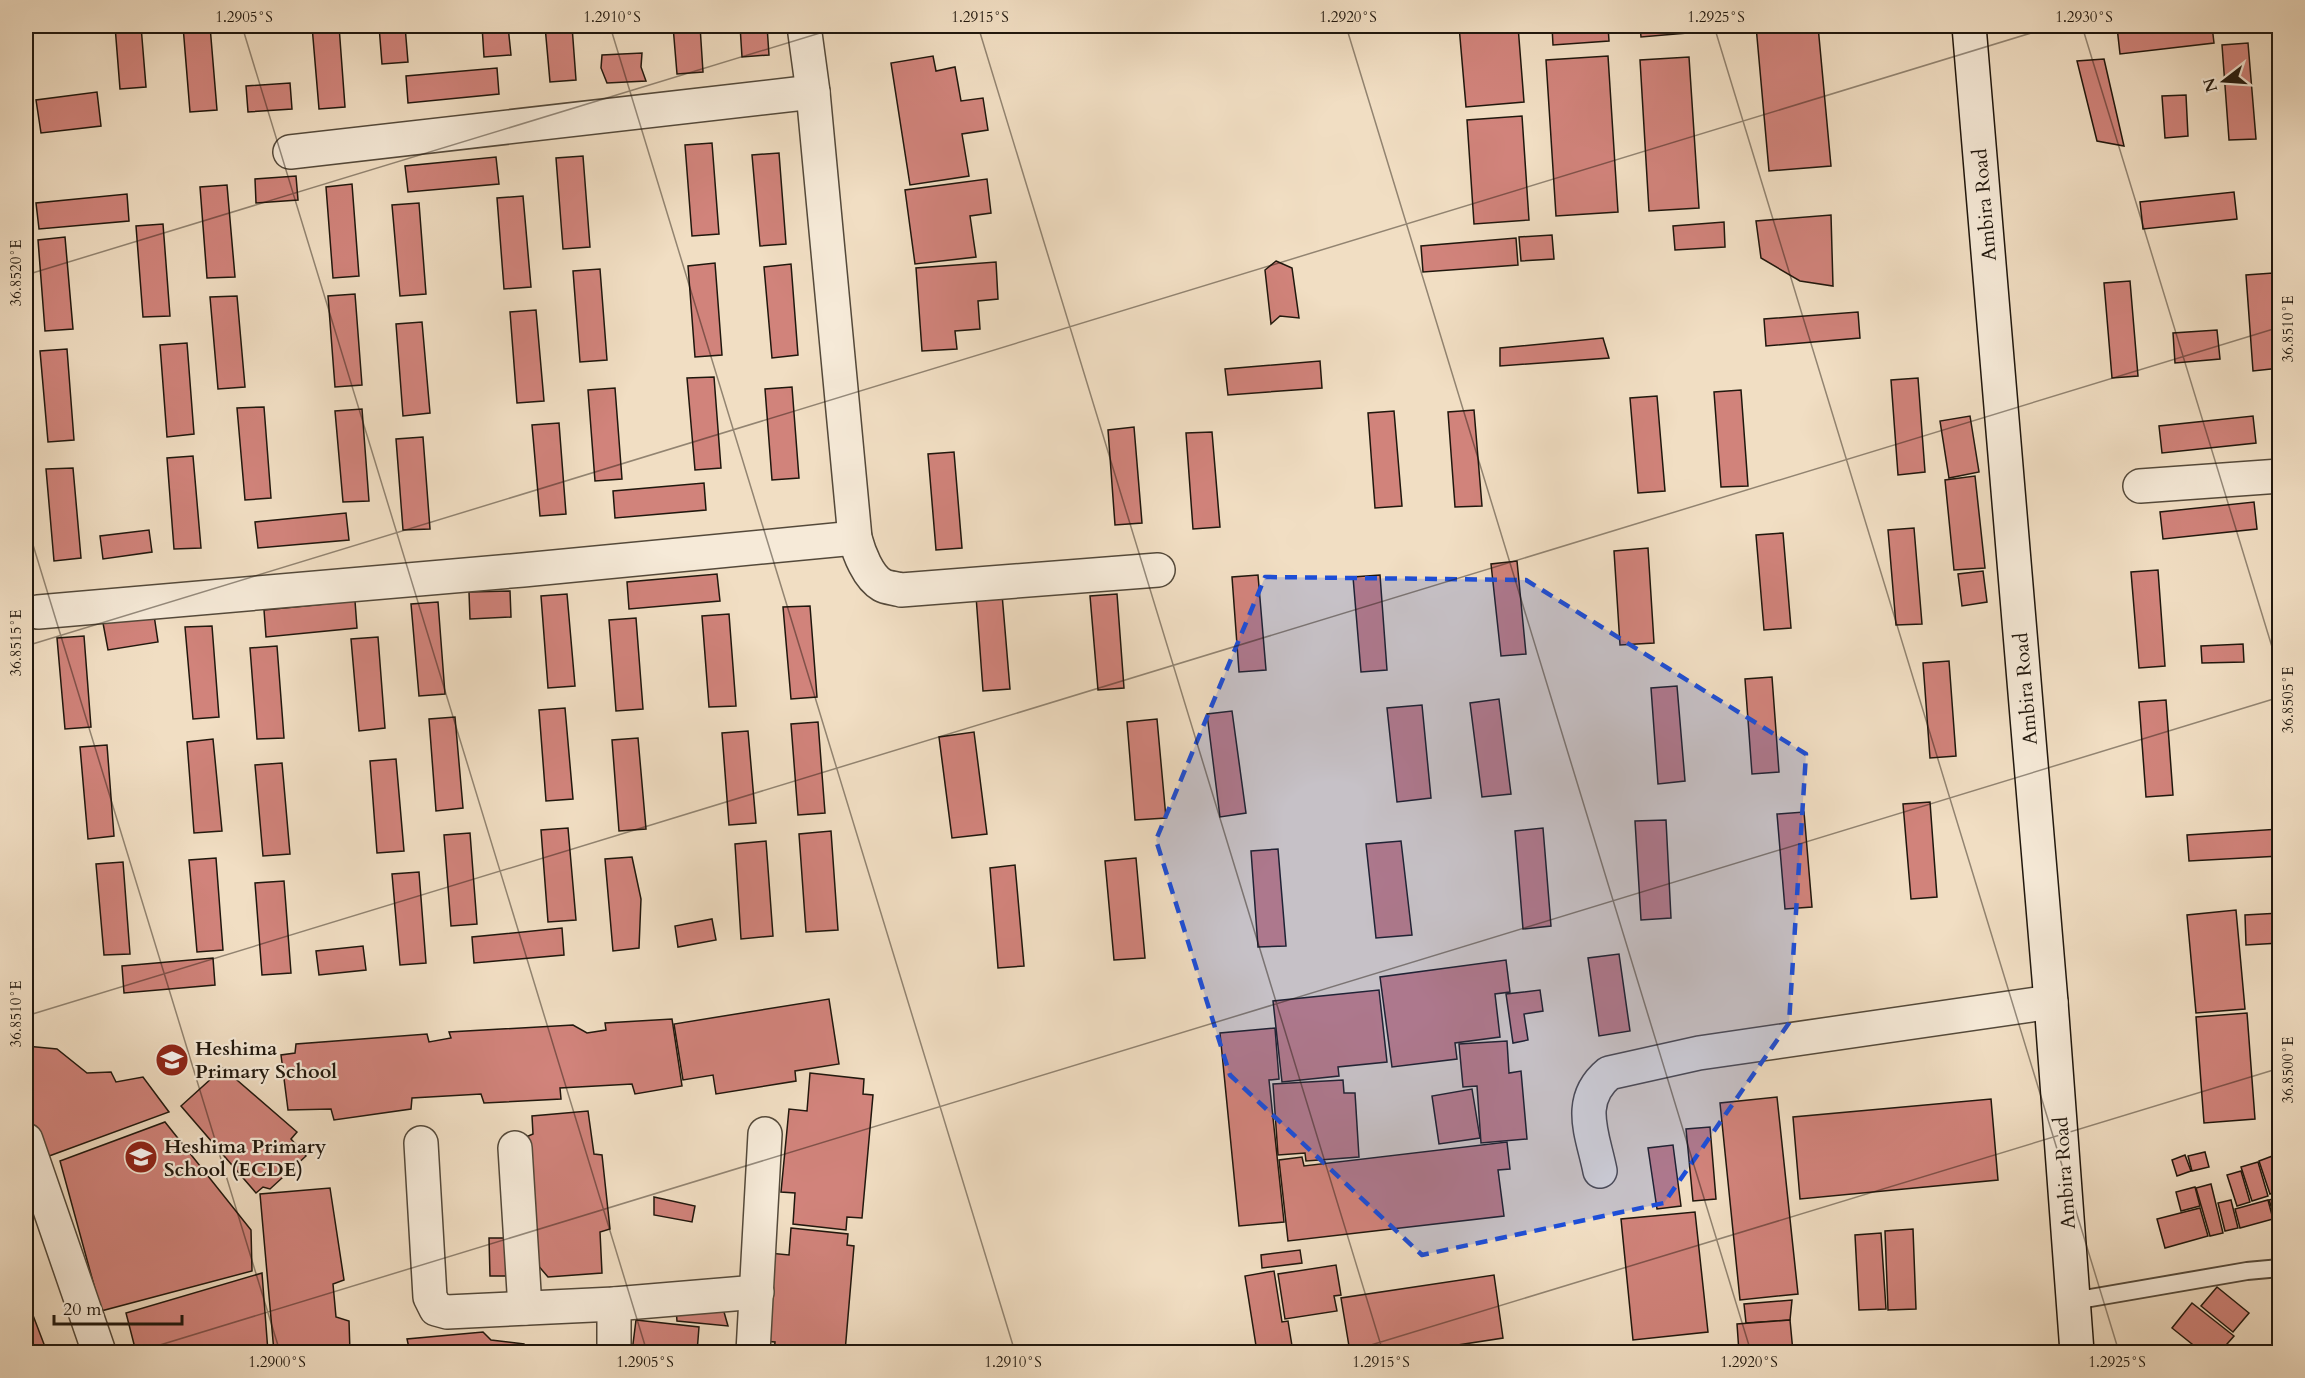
<svg xmlns="http://www.w3.org/2000/svg" width="2305" height="1378" font-family="Cardo,serif">
<style>
.building{fill:#d1837b;stroke:#20170d;stroke-width:1.5}
.lines{fill:none;stroke-linecap:round;stroke-linejoin:round}
.lane-casing{stroke:#54493a;stroke-width:20}
.street-casing{stroke:#54493a;stroke-width:36}
.secondary-casing{stroke:#20170d;stroke-width:36}
.lane{stroke:#f6ead8;stroke-width:16}
.street{stroke:#f6ead8;stroke-width:33}
.secondary{stroke:#f6ead8;stroke-width:33}
.marked{fill:#1d4ed8;fill-opacity:0.2;stroke:#1d4ed8;stroke-width:4.5;stroke-dasharray:12 8;stroke-linejoin:round}
.ticks{fill:none;stroke:#20170d;stroke-width:1.5;stroke-opacity:0.45}
.labels{text-anchor:middle;stroke-width:4.5;stroke-linejoin:round;paint-order:stroke}
.street-label{font-size:20px;fill:#20170d;stroke:#f6ead8}
.poi-label{font-size:20px;font-weight:bold;fill:#20170d;stroke:#f6ead8;text-anchor:start}
.neatline{fill:none;stroke:#20170d;stroke-width:2}
.ticks-label{font-size:15px;text-anchor:middle;fill:#20170d}
</style>
<rect width="100%" height="100%" fill="#f1dec3"/>
<filter id="stains"><feTurbulence type="fractalNoise" baseFrequency=".00333" numOctaves="4"/><feColorMatrix values="0 0 0 0 .2 0 0 0 0 .09 0 0 0 0 .02 0 0 0 .5 -.17"/></filter>
<radialGradient id="worn" r=".72"><stop offset=".6" stop-color="#630" stop-opacity="0"/><stop offset="1" stop-color="#630" stop-opacity=".3"/></radialGradient>
<g class="building">
<path d="M115 26H141L146 87 120 89Z"/>
<path d="M183 26H210L217 110 190 112Z"/>
<path d="M312 26H339L345 107 319 109Z"/>
<path d="M379 26H405L408 62 382 64Z"/>
<path d="M482 26H508L511 55 484 57Z"/>
<path d="M545 26H572L576 80 550 82Z"/>
<path d="M673 26H700L703 72 677 74Z"/>
<path d="M740 26H767L769 55 742 57Z"/>
<path d="M1459 26H1518L1524 102 1466 107Z"/>
<path d="M1552 26H1608L1609 41 1553 45Z"/>
<path d="M1640 26H1699V32L1641 37Z"/>
<path d="M1756 26H1818L1831 166 1769 171Z"/>
<path d="M2132 26H2212L2214 43 2120 54 2117 27Z"/>
<path d="M2248 43 2256 139 2229 140 2222 45Z"/>
<path d="M642 53 641 67 646 81 607 83 601 68 602 55Z"/>
<path d="M933 56 936 71 955 67 961 101 983 98 988 130 962 134 969 176 910 185 891 63Z"/>
<path d="M1608 56 1618 212 1556 216 1546 60Z"/>
<path d="M1689 57 1699 208 1649 211 1640 60Z"/>
<path d="M2104 59 2124 146 2097 141 2077 61Z"/>
<path d="M497 68 499 94 408 103 406 76Z"/>
<path d="M290 83 292 109 248 112 246 86Z"/>
<path d="M97 92 101 126 41 133 36 100Z"/>
<path d="M2186 95 2188 136 2165 138 2162 96Z"/>
<path d="M1522 116 1529 220 1474 224 1467 120Z"/>
<path d="M712 143 719 234 692 236 685 145Z"/>
<path d="M779 153 786 244 760 246 752 155Z"/>
<path d="M583 156 590 247 563 249 556 158Z"/>
<path d="M496 157 499 184 408 192 405 166Z"/>
<path d="M296 176 298 200 256 203 255 179Z"/>
<path d="M987 179 991 213 970 216 976 257 915 264 905 190Z"/>
<path d="M352 184 359 276 333 278 326 187Z"/>
<path d="M227 185 235 277 207 278 200 187Z"/>
<path d="M2234 192 2237 219 2143 229 2140 202Z"/>
<path d="M127 194 129 221 39 229 36 203Z"/>
<path d="M523 196 531 287 504 289 497 198Z"/>
<path d="M419 203 426 294 400 296 392 205Z"/>
<path d="M1831 215 1833 286 1800 281 1761 258 1756 221Z"/>
<path d="M1724 222 1725 247 1675 250 1673 226Z"/>
<path d="M163 224 170 316 143 317 136 226Z"/>
<path d="M1552 235 1554 259 1521 261 1519 237Z"/>
<path d="M65 237 73 329 45 331 38 240Z"/>
<path d="M1516 238 1518 265 1423 272 1421 246Z"/>
<path d="M1276 261 1292 268 1299 318 1280 316 1271 324 1265 270Z"/>
<path d="M996 262 998 299 978 301 980 329 955 331 957 349 922 351 916 268Z"/>
<path d="M715 263 722 355 695 357 688 266Z"/>
<path d="M791 264 798 355 772 358 764 267Z"/>
<path d="M600 269 607 360 580 362 573 271Z"/>
<path d="M2273 273 2280 368 2253 371 2246 275Z"/>
<path d="M2130 281 2138 376 2112 378 2104 283Z"/>
<path d="M355 294 362 385 335 387 328 296Z"/>
<path d="M237 296 245 387 218 389 210 297Z"/>
<path d="M536 310 544 401 517 403 510 312Z"/>
<path d="M1858 312 1860 338 1766 346 1764 319Z"/>
<path d="M422 322 430 413 403 416 396 324Z"/>
<path d="M2217 330 2220 359 2175 363 2173 333Z"/>
<path d="M1603 338 1609 358 1500 366V348Z"/>
<path d="M187 343 194 434 167 437 160 345Z"/>
<path d="M67 349 74 440 48 442 40 351Z"/>
<path d="M1320 361 1322 388 1228 395 1225 369Z"/>
<path d="M714 377 721 468 695 470 687 378Z"/>
<path d="M1918 378 1925 472 1898 475 1891 380Z"/>
<path d="M792 387 799 478 772 480 765 389Z"/>
<path d="M615 388 622 479 595 481 588 390Z"/>
<path d="M1741 390 1748 486 1721 487 1714 392Z"/>
<path d="M1657 396 1665 491 1638 493 1630 398Z"/>
<path d="M264 407 271 498 245 500 237 408Z"/>
<path d="M362 409 369 501 343 502 335 411Z"/>
<path d="M1474 410 1482 506 1455 507 1448 412Z"/>
<path d="M1394 411 1402 506 1375 508 1368 413Z"/>
<path d="M1970 416 1979 472 1949 478 1940 421Z"/>
<path d="M2253 416 2256 443 2162 453 2159 426Z"/>
<path d="M559 423 566 514 540 516 532 425Z"/>
<path d="M1134 427 1142 523 1115 525 1108 430Z"/>
<path d="M1212 432 1220 527 1193 529 1186 433Z"/>
<path d="M423 437 430 529 403 530 396 439Z"/>
<path d="M954 452 962 548 936 550 928 454Z"/>
<path d="M193 456 201 548 174 549 167 458Z"/>
<path d="M73 468 81 558 54 561 46 469Z"/>
<path d="M1975 476 1985 568 1954 570 1945 480Z"/>
<path d="M704 483 706 510 615 518 613 491Z"/>
<path d="M2254 502 2257 529 2163 539 2160 512Z"/>
<path d="M346 513 349 540 258 548 255 522Z"/>
<path d="M1914 528 1922 624 1896 625 1888 530Z"/>
<path d="M149 530 152 552 103 559 100 536Z"/>
<path d="M1783 533 1791 628 1764 630 1756 535Z"/>
<path d="M1648 548 1654 643 1620 645 1614 551Z"/>
<path d="M1517 561 1526 654 1501 656 1491 564Z"/>
<path d="M2276 563H2280V609Z"/>
<path d="M2158 570 2165 666 2139 668 2131 572Z"/>
<path d="M1983 571 1987 602 1962 606 1958 574Z"/>
<path d="M717 574 720 601 629 609 627 582Z"/>
<path d="M1258 575 1266 670 1239 672 1232 577Z"/>
<path d="M1380 575 1387 670 1361 672 1353 577Z"/>
<path d="M510 591 511 617 470 619 469 592Z"/>
<path d="M567 594 575 686 548 688 541 596Z"/>
<path d="M1002 594 1010 689 983 691 976 596Z"/>
<path d="M1117 594 1124 688 1098 690 1090 596Z"/>
<path d="M355 601 357 628 266 637 264 610Z"/>
<path d="M438 602 445 694 419 696 411 604Z"/>
<path d="M810 606 817 697 791 699 783 607Z"/>
<path d="M729 614 736 706 709 707 702 616Z"/>
<path d="M154 615 158 642 108 650 103 623Z"/>
<path d="M636 618 643 709 616 711 609 620Z"/>
<path d="M212 626 219 717 193 719 185 627Z"/>
<path d="M84 636 91 727 65 729 57 638Z"/>
<path d="M378 637 385 728 359 731 351 639Z"/>
<path d="M2243 644 2244 662 2202 663 2201 646Z"/>
<path d="M277 646 284 738 257 739 250 648Z"/>
<path d="M1949 661 1956 756 1930 758 1923 663Z"/>
<path d="M1772 677 1779 772 1752 774 1745 679Z"/>
<path d="M1677 686 1685 781 1658 784 1651 688Z"/>
<path d="M1499 699 1511 794 1482 797 1470 703Z"/>
<path d="M2166 700 2173 795 2146 797 2139 702Z"/>
<path d="M1422 705 1431 798 1397 802 1387 708Z"/>
<path d="M565 708 573 799 546 801 539 710Z"/>
<path d="M1232 711 1246 813 1220 817 1207 714Z"/>
<path d="M455 717 463 808 436 811 429 719Z"/>
<path d="M1157 719 1166 818 1135 820 1127 722Z"/>
<path d="M818 722 825 813 798 815 791 724Z"/>
<path d="M748 731 756 823 729 825 722 733Z"/>
<path d="M974 732 987 834 952 838 939 737Z"/>
<path d="M638 738 646 829 619 831 612 740Z"/>
<path d="M213 739 222 831 194 833 187 742Z"/>
<path d="M107 745 114 836 88 839 80 747Z"/>
<path d="M396 759 404 851 377 853 370 761Z"/>
<path d="M282 763 290 854 263 856 255 765Z"/>
<path d="M1930 802 1937 897 1911 899 1903 804Z"/>
<path d="M1804 812 1812 907 1785 909 1777 814Z"/>
<path d="M1666 820 1671 918 1641 920 1635 821Z"/>
<path d="M568 828 576 920 548 922 541 830Z"/>
<path d="M1543 828 1551 926 1523 929 1515 831Z"/>
<path d="M2280 829V856L2189 861 2187 835Z"/>
<path d="M831 831 838 930 806 932 799 834Z"/>
<path d="M470 833 477 924 451 926 444 835Z"/>
<path d="M766 841 773 936 741 939 735 844Z"/>
<path d="M1401 841 1412 935 1376 938 1366 844Z"/>
<path d="M1278 849 1286 946 1258 947 1251 851Z"/>
<path d="M632 857 641 899 639 948 613 951 605 859Z"/>
<path d="M216 858 223 950 197 952 189 860Z"/>
<path d="M1136 858 1145 958 1114 960 1105 861Z"/>
<path d="M123 862 130 954 104 955 96 864Z"/>
<path d="M1015 865 1024 966 998 968 990 868Z"/>
<path d="M419 872 426 963 400 965 392 874Z"/>
<path d="M284 881 291 973 262 975 255 883Z"/>
<path d="M2236 910 2245 1009 2196 1013 2187 915Z"/>
<path d="M2280 913V943L2246 945 2245 915Z"/>
<path d="M712 919 716 940 678 947 675 926Z"/>
<path d="M562 928 564 955 474 963 472 937Z"/>
<path d="M363 946 366 970 319 975 316 951Z"/>
<path d="M1619 954 1630 1031 1599 1036 1588 958Z"/>
<path d="M213 958 215 985 124 993 122 966Z"/>
<path d="M1506 960 1510 992 1495 994 1500 1037 1455 1043 1457 1059 1392 1067 1380 977Z"/>
<path d="M1379 990 1387 1062 1338 1067 1339 1076 1282 1082 1273 1001Z"/>
<path d="M1540 990 1543 1011 1524 1014 1528 1040 1513 1043 1506 994Z"/>
<path d="M829 999 839 1064 795 1071 796 1081 716 1094 713 1075 683 1080 674 1024Z"/>
<path d="M2247 1013 2255 1119 2204 1123 2196 1017Z"/>
<path d="M672 1019 682 1086 635 1094 632 1084 560 1088 561 1099 484 1103 481 1094 412 1098 411 1109 334 1120 331 1109 288 1110 281 1055 295 1053 296 1044 427 1034 429 1042 451 1038 449 1032 573 1025 587 1033 606 1030 605 1023Z"/>
<path d="M1275 1028 1279 1079 1269 1080 1284 1222 1239 1226 1220 1033Z"/>
<path d="M1507 1041 1509 1073 1521 1071 1527 1139 1481 1143 1477 1086 1463 1087 1459 1044Z"/>
<path d="M26 1046 57 1049 87 1073 111 1072 116 1082 143 1077 169 1112 41 1159 46 1157 26 1113Z"/>
<path d="M223 1068 297 1132 291 1139 306 1156 270 1189 263 1187 256 1193 181 1106Z"/>
<path d="M810 1073 864 1079 863 1094 873 1095 862 1218 847 1217 846 1230 793 1224 795 1193 781 1192 789 1109 807 1111Z"/>
<path d="M1343 1080 1344 1093H1355L1359 1157 1306 1161 1305 1153 1278 1155 1273 1084Z"/>
<path d="M1472 1089 1480 1138 1439 1144 1432 1096Z"/>
<path d="M1777 1097 1798 1294 1740 1300 1720 1103Z"/>
<path d="M1991 1099 1998 1180 1800 1199 1793 1117Z"/>
<path d="M588 1111 594 1154 602 1155 610 1229 600 1232 602 1273 548 1277 536 1263 526 1137 533 1134 532 1116Z"/>
<path d="M165 1122 251 1230 252 1271 101 1311 60 1161Z"/>
<path d="M1710 1127 1716 1199 1693 1201 1686 1129Z"/>
<path d="M1507 1142 1510 1169 1498 1170 1504 1216 1288 1241 1279 1160 1302 1157 1304 1166Z"/>
<path d="M1673 1145 1681 1206 1657 1209 1648 1148Z"/>
<path d="M2205 1152 2209 1167 2192 1171 2188 1156Z"/>
<path d="M2185 1155 2191 1171 2177 1176 2172 1160Z"/>
<path d="M2275 1155 2280 1170V1191L2270 1194 2259 1161Z"/>
<path d="M2258 1162 2268 1196 2252 1201 2241 1167Z"/>
<path d="M2241 1171 2250 1202 2237 1206 2227 1175Z"/>
<path d="M2211 1184 2223 1233 2210 1236 2196 1188Z"/>
<path d="M2195 1187 2200 1206 2181 1211 2176 1192Z"/>
<path d="M330 1188 344 1280 333 1284 336 1317 349 1321 350 1352H274L260 1194Z"/>
<path d="M654 1197 695 1206 692 1222 654 1215Z"/>
<path d="M2280 1197V1207L2272 1209 2269 1200Z"/>
<path d="M2231 1200 2238 1228 2225 1231 2218 1203Z"/>
<path d="M2268 1200 2273 1219 2240 1228 2235 1209Z"/>
<path d="M2200 1208 2208 1236 2165 1248 2157 1219Z"/>
<path d="M1695 1212 1708 1332 1633 1340 1621 1219Z"/>
<path d="M791 1228 848 1234 847 1245 854 1246 845 1352H774L775 1342 761 1341 769 1253 789 1255Z"/>
<path d="M1913 1229 1916 1309 1888 1310 1885 1231Z"/>
<path d="M1881 1233 1886 1309 1859 1310 1855 1235Z"/>
<path d="M489 1238H507L509 1276H490Z"/>
<path d="M1300 1250 1302 1263 1262 1268 1261 1255Z"/>
<path d="M1336 1265 1341 1295 1334 1296 1337 1311 1285 1319 1278 1274Z"/>
<path d="M1274 1271 1282 1322 1288 1321 1293 1352H1257L1245 1276Z"/>
<path d="M262 1273 268 1352H136L126 1313Z"/>
<path d="M1494 1275 1503 1338 1412 1352H1350L1341 1298Z"/>
<path d="M2217 1287 2249 1313 2233 1332 2201 1306Z"/>
<path d="M26 1297 47 1352H26Z"/>
<path d="M1792 1300 1790 1320 1746 1323 1744 1304Z"/>
<path d="M2192 1303 2234 1336 2220 1352H2202L2172 1328Z"/>
<path d="M676 1309 724 1312 728 1326 677 1321Z"/>
<path d="M636 1320 699 1327 697 1352H632Z"/>
<path d="M1790 1320 1793 1352H1739L1737 1324Z"/>
<path d="M483 1332 491 1340 524 1344 525 1352H361V1350L409 1348 407 1339Z"/>
<path d="M577 1349V1352H558V1350Z"/>
</g>
<g class="lines">
<defs>
<path id="lane" d="M2073 1301 2247 1271 2280 1268"/>
<g id="street">
<path d="M804 26 813 92 855 538C859 553 868 577 882 585 887 588 895 588 901 590L1158 570"/>
<path d="M290 152 813 92"/>
<path d="M2140 486 2280 476"/>
<path d="M38 612 523 570 855 538"/>
<path d="M26 1140 99 1352"/>
<path d="M421 1143 430 1297 436 1309 447 1312 614 1304 757 1292"/>
<path d="M515 1148 525 1308"/>
<path d="M1600 1171C1593 1135 1575 1101 1609 1073L1699 1053 2051 1002"/>
<path d="M614 1304V1352"/>
<path d="M753 1352 765 1134"/>
</g>
<path id="secondary" d="M1969 26 2051 1002 2077 1352"/>
</defs>
<use href="#lane" class="lane-casing"/>
<use href="#street" class="street-casing"/>
<use href="#secondary" class="secondary-casing"/>
<use href="#lane" class="lane"/>
<use href="#street" class="street"/>
<use href="#secondary" class="secondary"/>
</g>
<path class="marked" d="M1265 577 1526 580 1806 754 1789 1023 1664 1203 1422 1255 1230 1075 1156 840Z"/>
<path class="ticks" d="M242 26 647 1352M610 26 1015 1352M978 26 1383 1352M1346 26 1751 1352M1714 26 2119 1352M2082 26 2280 673M26 275 843 26M26 522 280 1352M26 646 2054 26M26 1016 2280 327M137 1352 2280 697M1348 1352 2280 1068"/>
<defs>
<symbol id="school-disc" viewBox="-11 -11 22 22"><circle r="9.5" fill="#8f2418" stroke="#f6ead8"/><path d="M0-5L7-2L0 1L-7-2ZM-4 1L0 2.5L4 1V4Q0 6-4 4Z" fill="#fff"/></symbol>
</defs>
<g fill-rule="evenodd">
<use href="#school-disc" x="153" y="1041" width="38" height="38"/>
<use href="#school-disc" x="122" y="1138" width="38" height="38"/>
</g>
<g class="labels">
<g class="street-label">
<text transform="translate(1984 205) rotate(-95)" y="7">Ambira Road</text>
<text transform="translate(2025 689) rotate(-95)" y="7">Ambira Road</text>
<text transform="translate(2064 1173) rotate(-94)" y="7">Ambira Road</text>
</g>
<g class="poi-label">
<text x="195" y="1055">Heshima<tspan x="195" dy="23">Primary School</tspan></text>
<text x="164" y="1153">Heshima Primary<tspan x="164" dy="23">School (ECDE)</tspan></text>
</g>
</g>
<rect width="2305" height="1378" fill="none" stroke="#f1dec3" stroke-width="66"/>
<g transform="translate(2224 81) rotate(253)" stroke="#f6ead8" stroke-width="4.5" paint-order="stroke">
<path d="M0-4.5L10 22L0 15L-10 22Z" fill="#20170d"/>
<text y="-9" font-size="16" font-weight="bold" text-anchor="middle" fill="#20170d">N</text>
</g>
<path d="M54 1315v9h128v-9" fill="none" stroke="#20170d" stroke-width="3"/>
<text x="63" y="1315" font-size="18" fill="#20170d" stroke="#f6ead8" stroke-width="4.5" paint-order="stroke">20 m</text>
<rect x="33" y="33" width="2239" height="1312" class="neatline"/>
<g class="ticks-label">
<text x="244" y="22">1.2905°S</text>
<text x="612" y="22">1.2910°S</text>
<text x="980" y="22">1.2915°S</text>
<text x="1348" y="22">1.2920°S</text>
<text x="1716" y="22">1.2925°S</text>
<text x="2084" y="22">1.2930°S</text>
<text transform="translate(16 273) rotate(-90)" y="5">36.8520°E</text>
<text transform="translate(2288 329) rotate(-90)" y="5">36.8510°E</text>
<text transform="translate(16 643) rotate(-90)" y="5">36.8515°E</text>
<text transform="translate(2288 700) rotate(-90)" y="5">36.8505°E</text>
<text transform="translate(16 1014) rotate(-90)" y="5">36.8510°E</text>
<text transform="translate(2288 1070) rotate(-90)" y="5">36.8500°E</text>
<text x="277" y="1367">1.2900°S</text>
<text x="645" y="1367">1.2905°S</text>
<text x="1013" y="1367">1.2910°S</text>
<text x="1381" y="1367">1.2915°S</text>
<text x="1749" y="1367">1.2920°S</text>
<text x="2117" y="1367">1.2925°S</text>
</g>
<rect width="100%" height="100%" filter="url(#stains)"/>
<rect width="100%" height="100%" fill="url(#worn)"/>
</svg>
